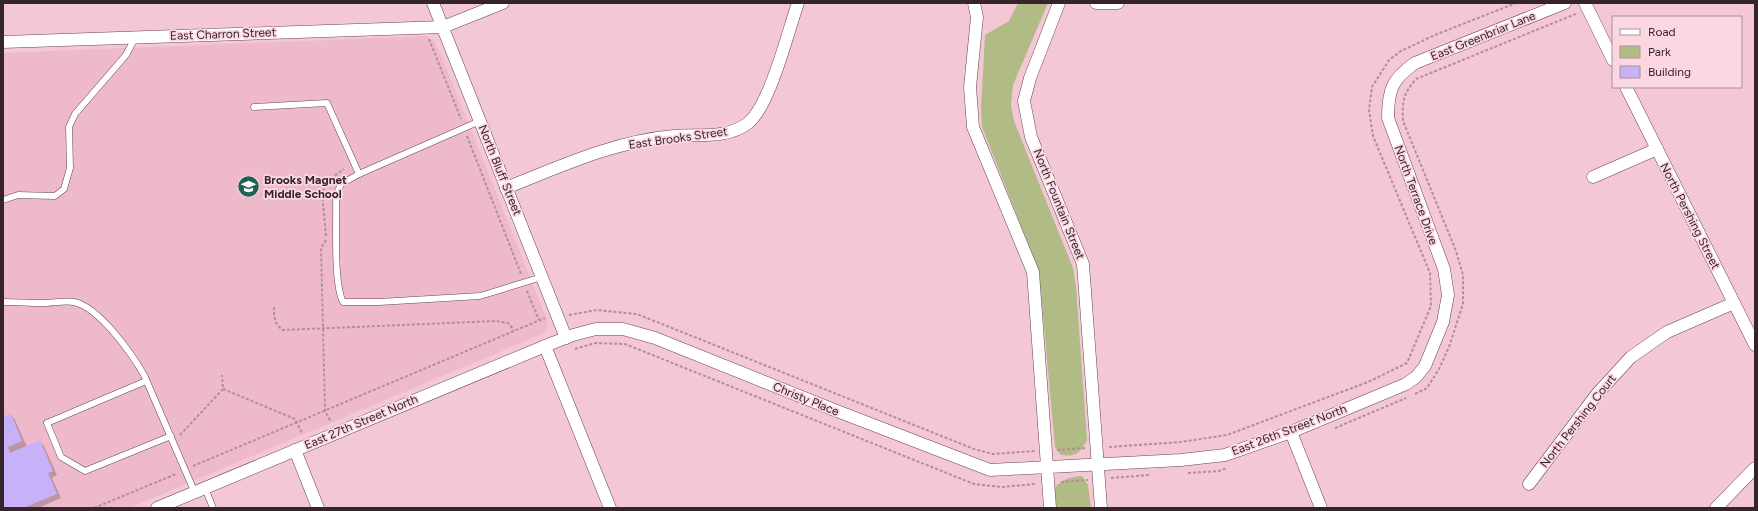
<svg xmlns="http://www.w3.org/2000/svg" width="1758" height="511" font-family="Figtree,sans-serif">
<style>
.built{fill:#eebacb}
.green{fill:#b0bb86}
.shadow{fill:#0003}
.building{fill:#c7b2f9}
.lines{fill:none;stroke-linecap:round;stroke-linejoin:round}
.lane-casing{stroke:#684450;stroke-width:7}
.street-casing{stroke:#684450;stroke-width:13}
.path{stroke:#b18e99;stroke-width:2;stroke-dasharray:3 2;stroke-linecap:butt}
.lane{stroke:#fff;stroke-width:6}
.street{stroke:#fff;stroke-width:12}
.labels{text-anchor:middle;stroke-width:3.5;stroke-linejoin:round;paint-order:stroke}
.street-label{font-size:12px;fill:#35252a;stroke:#fbd7e2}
.poi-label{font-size:12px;font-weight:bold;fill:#35252a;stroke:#fbd7e2;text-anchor:start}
</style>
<rect width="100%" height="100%" fill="#f4c7d5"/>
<path class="built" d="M426 36 435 42 440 52 547 320V328L542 334 129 508H3V53Z"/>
<g class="green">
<path d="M1018 3H1048L1013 85 1011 105 1014 121 1073 268 1076 287 1087 440C1080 453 1077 457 1061 455L1055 447 1039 271 982 127 981 108 985 35 1009 21Z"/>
<path d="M1082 476 1088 485 1091 508H1056L1054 488C1063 479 1070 477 1082 476Z"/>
</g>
<path class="shadow" d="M11 415 15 420 27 447 39 441 44 446 57 475 52 478 61 498 38 508H3V419Z"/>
<path class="building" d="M11 414 22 441 8 447 10 453 40 440 53 471 48 473 57 494 23 508H3V417Z"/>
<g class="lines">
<defs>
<g id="lane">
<path d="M254 107 327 103 359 174"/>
<path d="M480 121 359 174 341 184 336 196C337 221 333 282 343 302H379L480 296 542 277"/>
<path d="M3 200 18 195 55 196 64 189 70 168 69 127 75 114 126 55 135 38"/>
<path d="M3 302C16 302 30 303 43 303 53 303 65 300 74 302 99 307 132 354 144 375L195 493"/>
<path d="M146 381 47 423 61 457 85 471 171 436"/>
<path d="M205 488 213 508"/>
</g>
<g id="street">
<path d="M433 3 566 338"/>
<path d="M974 3 977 17 970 87 973 127 1033 272 1050 508"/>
<path d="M1059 3 1030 78 1024 101 1031 137 1083 264 1101 508"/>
<path d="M1096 3H1118"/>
<path d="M1585 3 1613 60"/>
<path d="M3 42 443 27 503 3"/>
<path d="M1626 87 1755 345"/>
<path d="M1593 177 1657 149"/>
<path d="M506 188C561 166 615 141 674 136 698 134 728 139 748 123 770 106 788 31 798 3"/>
<path d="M545 346 610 508"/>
<path d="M1291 432 1321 508"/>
<path d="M295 450 318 508"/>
<path d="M1529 484 1597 394 1631 357 1667 332 1734 303"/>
<path d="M157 508 545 346 573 335 596 329H623L655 338 837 411 990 470 1181 460 1225 455 1291 432 1406 384 1416 377 1425 366 1443 322 1448 295 1444 269 1388 118C1388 90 1392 79 1415 63L1565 3"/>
<path d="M1716 508 1755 468"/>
</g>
</defs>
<use href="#lane" class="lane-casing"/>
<use href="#street" class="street-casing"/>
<g class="path">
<path d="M429 39 461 119"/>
<path d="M467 136 521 274"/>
<path d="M326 236 322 192 333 177 344 169"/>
<path d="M326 240 321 248 325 411 331 422"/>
<path d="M527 291 539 320"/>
<path d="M274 307C274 317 274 324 283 330L496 321 508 323 514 330"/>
<path d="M569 315 597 310 637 314 974 449 993 454 1035 451"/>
<path d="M575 349 595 343 625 344 974 484 1001 487 1036 484"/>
<path d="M223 389 295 419 302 433"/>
<path d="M1415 394 1427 388 1439 369 1449 347 1463 304V275L1456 251 1403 121C1402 102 1403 94 1416 79L1578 13"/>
<path d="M1335 428 1406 398"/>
<path d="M180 435 223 389 222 375"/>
<path d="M1109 447 1181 442 1227 435 1368 382 1407 363 1431 306 1430 273 1373 136 1369 110 1372 87 1389 60 1401 51 1435 35 1516 3"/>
<path d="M1057 450 1085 448"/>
<path d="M193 466 545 318"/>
<path d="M1188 473 1219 471 1227 468"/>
<path d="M1111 478 1150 475"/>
<path d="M1061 482 1088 480"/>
<path d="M94 508 176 474"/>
</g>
<use href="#lane" class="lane"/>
<use href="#street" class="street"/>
</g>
<defs>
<symbol id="school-disc" viewBox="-11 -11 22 22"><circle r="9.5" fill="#1d6355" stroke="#fbd7e2"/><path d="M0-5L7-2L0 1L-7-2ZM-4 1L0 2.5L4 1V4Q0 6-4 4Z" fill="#fff"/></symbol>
</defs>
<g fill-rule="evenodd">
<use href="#school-disc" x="236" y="174" width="25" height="25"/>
</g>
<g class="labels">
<g class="street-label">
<text transform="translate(223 34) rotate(-2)" y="4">East Charron Street</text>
<text transform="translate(1483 36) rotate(-22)" y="4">East Greenbriar Lane</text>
<text transform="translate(678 138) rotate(-8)" y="4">East Brooks Street</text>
<text transform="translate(500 170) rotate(68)" y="4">North Bluff Street</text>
<text transform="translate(1416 195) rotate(70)" y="4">North Terrace Drive</text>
<text transform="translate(1059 204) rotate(68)" y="4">North Fountain Street</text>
<text transform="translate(1690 216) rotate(63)" y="4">North Pershing Street</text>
<text transform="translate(806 399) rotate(22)" y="4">Christy Place</text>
<text transform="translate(1578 421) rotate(-52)" y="4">North Pershing Court</text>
<text transform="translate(361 422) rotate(-23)" y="4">East 27th Street North</text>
<text transform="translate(1289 430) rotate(-21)" y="4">East 26th Street North</text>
</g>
<g class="poi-label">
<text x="264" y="184">Brooks Magnet<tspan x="264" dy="14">Middle School</tspan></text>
</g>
</g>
<rect width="1758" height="511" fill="none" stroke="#35252a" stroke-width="8"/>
<rect x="1612" y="16" width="130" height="72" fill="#fbd7e2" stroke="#ac9098"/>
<rect x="1620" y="29" width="20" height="6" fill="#ffffff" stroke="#ac9098"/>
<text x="1648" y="36" font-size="12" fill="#35252a">Road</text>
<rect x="1620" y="46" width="20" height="12" fill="#b0bb86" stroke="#ac9098"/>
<text x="1648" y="56" font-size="12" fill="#35252a">Park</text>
<rect x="1620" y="66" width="20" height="12" fill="#c7b2f9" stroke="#ac9098"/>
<text x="1648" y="76" font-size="12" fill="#35252a">Building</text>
</svg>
